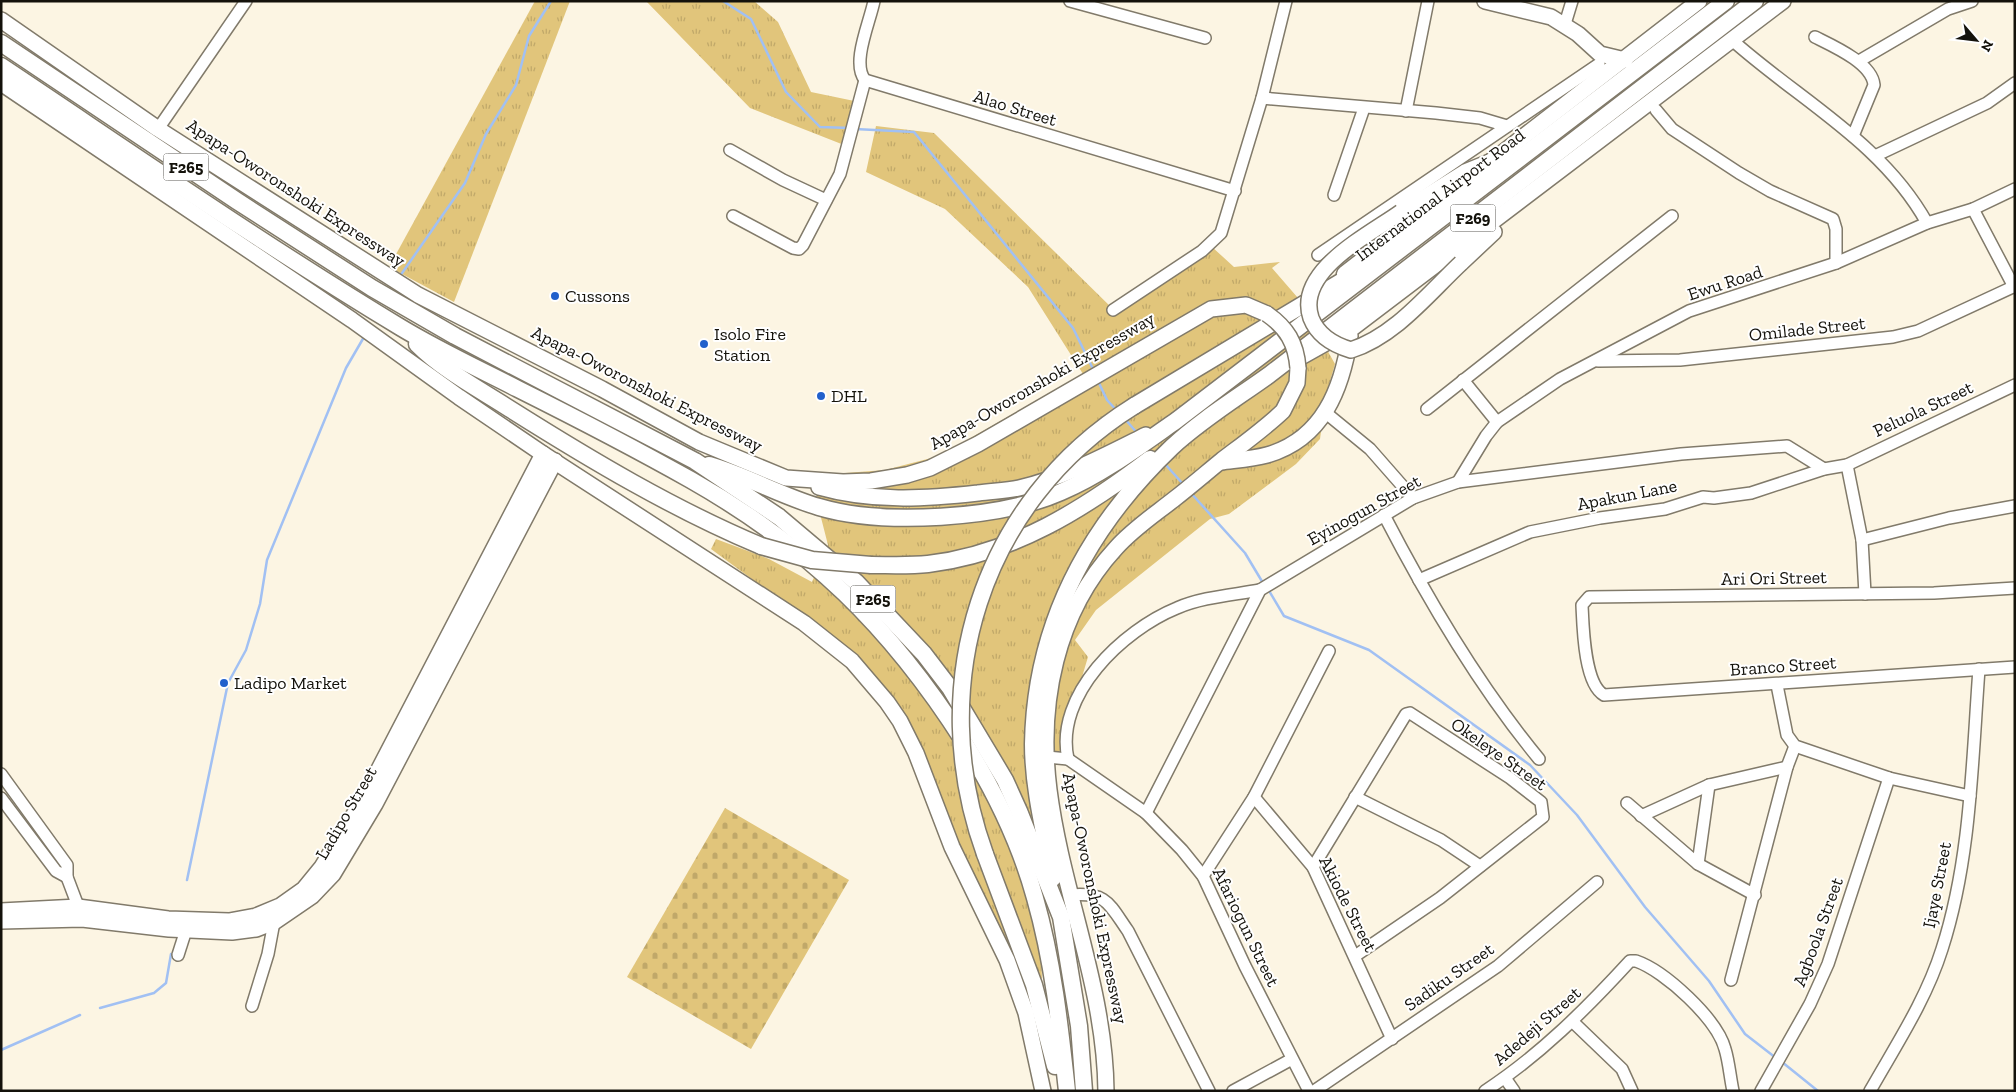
<svg xmlns="http://www.w3.org/2000/svg" width="2016" height="1092" font-family="'Zilla Slab',serif">
<style>
.grass{fill:url(#grass-tufts)}
.cemetery{fill:url(#cemetery-stones)}
.lines{fill:none;stroke-linecap:round;stroke-linejoin:round}
.stream{stroke:#a1c0f3;stroke-width:2.5}
.minor-casing{stroke:#817a6a;stroke-width:14}
.major-casing{stroke:#817a6a;stroke-width:18}
.highway-casing{stroke:#817a6a;stroke-width:19}
.minor{stroke:#fff;stroke-width:11}
.major{stroke:#fff;stroke-width:15}
.highway{stroke:#fff;stroke-width:16}
.major-bridge-casing{stroke:#817a6a;stroke-width:18;stroke-linecap:butt}
.highway-bridge-casing{stroke:#817a6a;stroke-width:19;stroke-linecap:butt}
.major-bridge{stroke:#fff;stroke-width:15}
.highway-bridge{stroke:#fff;stroke-width:16}
.poi-dot{fill:#2160cc;stroke:#fff;stroke-width:2}
.labels{text-anchor:middle;stroke-width:4;stroke-linejoin:round;paint-order:stroke}
.shield{fill:#fff;stroke:#5a5954;stroke-width:1}
.shield-label{font-size:16px;font-weight:bold;fill:#14120b}
.street-label{font-size:18px;fill:#14120b;stroke:#fff}
.poi-label{font-size:18px;fill:#14120b;stroke:#fff;text-anchor:start}
</style>
<defs>
<pattern id="grass-tufts" width="24" height="20" patternUnits="userSpaceOnUse" patternTransform="scale(1.25)"><rect width="24" height="20" fill="#e1c57b"/><path d="M3 7l-1-3M5 7V3M7 7l1-3M15 17l-1-3M17 17v-4M19 17l1-3" fill="none" stroke="#c0a869"/></pattern>
<pattern id="cemetery-stones" width="16" height="16" patternUnits="userSpaceOnUse" patternTransform="scale(1.25)"><rect width="16" height="16" fill="#e1c57b"/><path d="M2 7V4a2 2 0 0 1 4 0v3zM10 15v-3a2 2 0 0 1 4 0v3z" fill="#c0a869"/></pattern>
</defs>
<rect width="100%" height="100%" fill="#fcf5e3"/>
<g class="grass">
<path d="M535 1H570L454 302 389 267Z"/>
<path d="M646 1H754L778 22 811 92 864 103 844 145 750 108Z"/>
<path d="M876 126 934 133 1116 312 1211 246 1234 267 1280 262 1272 268 1298 298 1335 364 1326 395 1320 439 1296 464 1229 514 1210 519 1096 610 1075 640 1088 657 1035 833 1042 978 1022 1003 931 780 843 646 711 549 716 539 769 559 812 582 828 545 816 498 832 474 885 470 939 456 1083 374 1028 287 945 209 866 172Z"/>
</g>
<path class="cemetery" d="M725 808 849 880 751 1049 627 977Z"/>
<g class="lines">
<g class="stream">
<path d="M723 1 751 19 786 92 820 127 850 128"/>
<path d="M855 129 914 132 1073 328 1094 371"/>
<path d="M400 276 465 183 486 134 516 85 529 36 551 1"/>
<path d="M1098 381 1107 400 1118 412"/>
<path d="M1125 419 1138 434"/>
<path d="M1165 464 1183 484"/>
<path d="M1190 492 1245 553 1263 583"/>
<path d="M1268 589 1284 616 1369 650 1530 765 1577 815 1645 907 1709 981 1745 1034 1776 1058"/>
<path d="M187 880 228 683 246 650 260 604 267 560 346 368 364 337"/>
<path d="M100 1008 154 993 166 983 171 954"/>
<path d="M1 1050 80 1015"/>
<path d="M1782 1062 1818 1091"/>
</g>
<defs>
<g id="minor">
<path d="M874 1C870 22 851 63 865 80L1235 191"/>
<path d="M1070 1 1205 38"/>
<path d="M1565 24 1572 1"/>
<path d="M1815 37C1833 46 1872 63 1874 85L1853 136"/>
<path d="M1732 40C1799 100 1882 142 1927 223"/>
<path d="M1859 61 1948 9 1972 1"/>
<path d="M1262 98 1436 113 1480 118 1507 126"/>
<path d="M1656 110 1672 129 1739 173 1770 191 1833 219 1836 229V263"/>
<path d="M1406 111 1428 1"/>
<path d="M158 129 246 1"/>
<path d="M730 150 783 180 826 200"/>
<path d="M1877 155 1987 103 2015 83"/>
<path d="M1334 195 1364 108"/>
<path d="M1973 209 2014 287"/>
<path d="M733 216 793 248 799 249 803 245 840 174 865 80"/>
<path d="M1318 255 1599 64"/>
<path d="M1113 310 1202 251 1221 233 1262 98 1286 1"/>
<path d="M1598 361 1680 360 1893 337 1918 331 2015 286"/>
<path d="M1463 380 1497 422"/>
<path d="M1427 409 1672 216"/>
<path d="M1326 413 1370 449 1413 498"/>
<path d="M1847 465 1862 540 1865 594"/>
<path d="M1458 482 1486 436 1497 422 1560 379 1689 311 1836 263 1927 223 1973 209 2015 189"/>
<path d="M1384 515C1428 600 1478 685 1539 759"/>
<path d="M1862 540 1949 518 2015 506"/>
<path d="M1419 580 1530 532 1600 518 1665 509 1703 497 1714 498 1751 493 1824 469 1847 465 2015 385"/>
<path d="M2015 588 1934 593 1589 597 1582 605C1583 626 1584 684 1604 695L2015 667"/>
<path d="M1777 685 1787 735 1795 746 1889 778 1970 796"/>
<path d="M1047 757 1068 759 1146 813 1182 850 1203 876 1245 966 1309 1091"/>
<path d="M1068 759C1054 695 1123 630 1177 608 1202 597 1233 595 1260 590"/>
<path d="M1 774 67 865V877L81 914"/>
<path d="M1254 797 1313 867 1392 1039"/>
<path d="M1355 797 1441 840 1480 866"/>
<path d="M1 798 56 871 67 877"/>
<path d="M1627 803 1698 864 1755 895"/>
<path d="M1146 813 1260 590 1413 498 1458 482 1681 454 1787 446 1824 469"/>
<path d="M1641 816 1709 785 1787 767"/>
<path d="M1698 864 1709 785"/>
<path d="M1313 867 1406 714 1410 713 1510 778 1541 802 1543 817 1440 898 1355 956"/>
<path d="M1203 876 1254 797 1329 651"/>
<path d="M1071 895C1107 892 1109 904 1128 931L1209 1091"/>
<path d="M178 955 186 930"/>
<path d="M1731 980 1787 767 1795 746"/>
<path d="M252 1006 268 954 274 922"/>
<path d="M1573 1022 1622 1069 1632 1091"/>
<path d="M1505 1078 1514 1091"/>
<path d="M1233 1091 1292 1059"/>
<path d="M1314 1091 1498 966 1597 882"/>
<path d="M1485 1091C1540 1055 1586 1009 1630 961H1636C1665 971 1717 1019 1725 1049 1729 1062 1730 1077 1733 1091"/>
<path d="M1761 1091 1810 1004 1828 964 1889 778"/>
<path d="M1870 1091C1896 1045 1926 1000 1942 949 1971 859 1972 762 1979 669"/>
</g>
<g id="major">
<path d="M1485 1 1551 17 1578 34 1600 54 1625 60"/>
<path d="M1 20 158 129 418 295 602 389 699 442 786 478 843 482 871 481 907 475 930 468 978 444 1211 309 1246 305 1267 314"/>
<path d="M1 83 352 320 459 397 543 454 804 623 852 661 887 702 900 721 916 753 952 847 1007 960 1026 1013 1043 1091"/>
<path d="M1401 212 1465 172 1492 161 1699 1"/>
<path d="M1461 263 1494 232"/>
<path d="M1301 357 1351 329 1783 1"/>
<path d="M1221 462C1236 460 1252 459 1267 455 1323 439 1342 389 1350 336"/>
<path d="M819 487C872 502 924 499 978 493 991 491 1006 491 1019 488 1063 478 1106 455 1146 435"/>
<path d="M1 911 78 907 168 919 229 921 256 916 280 906 304 889 322 867 363 800 543 454"/>
<path d="M1 921 82 919 169 929 232 932 256 929 274 922 312 896 333 874 375 804 555 461"/>
<path d="M1106 1091C1105 987 1062 892 1049 790 1038 703 1056 613 1116 548 1133 529 1154 515 1173 500 1190 487 1206 473 1222 460 1243 444 1264 429 1283 411L1297 383 1298 368"/>
</g>
<g id="highway">
<path d="M1 43 237 201 372 288 455 336 695 461 779 517 856 582 924 654 950 688 1005 780 1019 811 1061 917 1079 1026 1084 1091"/>
<path d="M1 66C133 154 264 245 400 327 438 350 479 369 518 389 576 418 634 448 691 480 809 547 891 627 964 742 994 790 1020 843 1035 898 1053 961 1060 1026 1067 1091"/>
<path d="M1345 274 1492 161"/>
<path d="M417 344C443 370 479 389 510 409 591 460 673 509 761 546"/>
<path d="M1134 406 1359 271"/>
<path d="M709 465C747 476 781 496 819 507 883 526 1000 519 1061 492 1103 474 1140 446 1177 420L1726 1"/>
<path d="M871 565C890 565 909 566 928 564 1013 554 1084 509 1150 459"/>
<path d="M985 854 1034 985 1055 1066"/>
<path d="M1053 878C1045 835 1033 789 1033 744 1035 625 1087 528 1172 447 1201 420 1237 398 1269 375L1755 1"/>
</g>
</defs>
<use href="#minor" class="minor-casing"/>
<use href="#major" class="major-casing"/>
<use href="#highway" class="highway-casing"/>
<use href="#minor" class="minor"/>
<use href="#major" class="major"/>
<use href="#highway" class="highway"/>
<defs>
<g id="major-bridge">
<path d="M1401 212C1369 235 1295 271 1311 318 1318 336 1334 345 1351 350 1395 336 1428 294 1461 263"/>
<path d="M1267 314C1287 328 1296 343 1298 368"/>
</g>
<g id="highway-bridge">
<path d="M761 546 812 560 871 565"/>
<path d="M985 854C924 686 980 502 1134 406"/>
</g>
</defs>
<use href="#major-bridge" class="major-bridge-casing"/>
<use href="#highway-bridge" class="highway-bridge-casing"/>
<use href="#major-bridge" class="major-bridge"/>
<use href="#highway-bridge" class="highway-bridge"/>
</g>
<g class="poi-dot">
<circle cx="555" cy="296" r="5"/>
<circle cx="704" cy="344" r="5"/>
<circle cx="821" cy="396" r="5"/>
<circle cx="224" cy="683" r="5"/>
</g>
<g class="labels">
<g class="shield">
<rect x="163.5" y="153.5" width="45" height="27" rx="4"/>
<rect x="1450.5" y="204.5" width="45" height="27" rx="4"/>
<rect x="850.5" y="585.5" width="45" height="27" rx="4"/>
</g>
<g class="shield-label">
<text x="186" y="173">F265</text>
<text x="1473" y="224">F269</text>
<text x="873" y="605">F265</text>
</g>
<g class="street-label">
<text transform="translate(1015 108) rotate(17)" y="6">Alao Street</text>
<text transform="translate(296 193) rotate(33)" y="6">Apapa-Oworonshoki Expressway</text>
<text transform="translate(1440 195) rotate(-37)" y="6">International Airport Road</text>
<text transform="translate(1725 283) rotate(-18)" y="6">Ewu Road</text>
<text transform="translate(1807 329) rotate(-6)" y="6">Omilade Street</text>
<text transform="translate(1042 381) rotate(-30)" y="6">Apapa-Oworonshoki Expressway</text>
<text transform="translate(647 389) rotate(27)" y="6">Apapa-Oworonshoki Expressway</text>
<text transform="translate(1923 409) rotate(-25)" y="6">Peluola Street</text>
<text transform="translate(1627 495) rotate(-11)" y="6">Apakun Lane</text>
<text transform="translate(1364 510) rotate(-29)" y="6">Eyinogun Street</text>
<text transform="translate(1774 578) rotate(-1)" y="6">Ari Ori Street</text>
<text transform="translate(1783 666) rotate(-4)" y="6">Branco Street</text>
<text transform="translate(1499 754) rotate(35)" y="6">Okeleye Street</text>
<text transform="translate(346 813) rotate(-60)" y="6">Ladipo Street</text>
<text transform="translate(1937 885) rotate(-79)" y="6">Ijaye Street</text>
<text transform="translate(1095 898) rotate(78)" y="6">Apapa-Oworonshoki Expressway</text>
<text transform="translate(1348 904) rotate(63)" y="6">Akiode Street</text>
<text transform="translate(1246 927) rotate(64)" y="6">Afariogun Street</text>
<text transform="translate(1818 932) rotate(-70)" y="6">Agboola Street</text>
<text transform="translate(1449 977) rotate(-35)" y="6">Sadiku Street</text>
<text transform="translate(1537 1026) rotate(-41)" y="6">Adedeji Street</text>
</g>
<g class="poi-label">
<text x="565" y="302">Cussons</text>
<text x="714" y="340">Isolo Fire<tspan x="714" dy="21">Station</tspan></text>
<text x="831" y="402">DHL</text>
<text x="234" y="689">Ladipo Market</text>
</g>
</g>
<rect width="2016" height="1092" fill="none" stroke="#14120b" stroke-width="5"/>
<g transform="translate(1976 40) rotate(118)" stroke="#ffffff" stroke-width="4" paint-order="stroke">
<path d="M0-4L9 19L0 12L-9 19Z" fill="#14120b"/>
<text y="-8" font-size="14" font-weight="bold" text-anchor="middle" fill="#14120b">N</text>
</g>
</svg>
